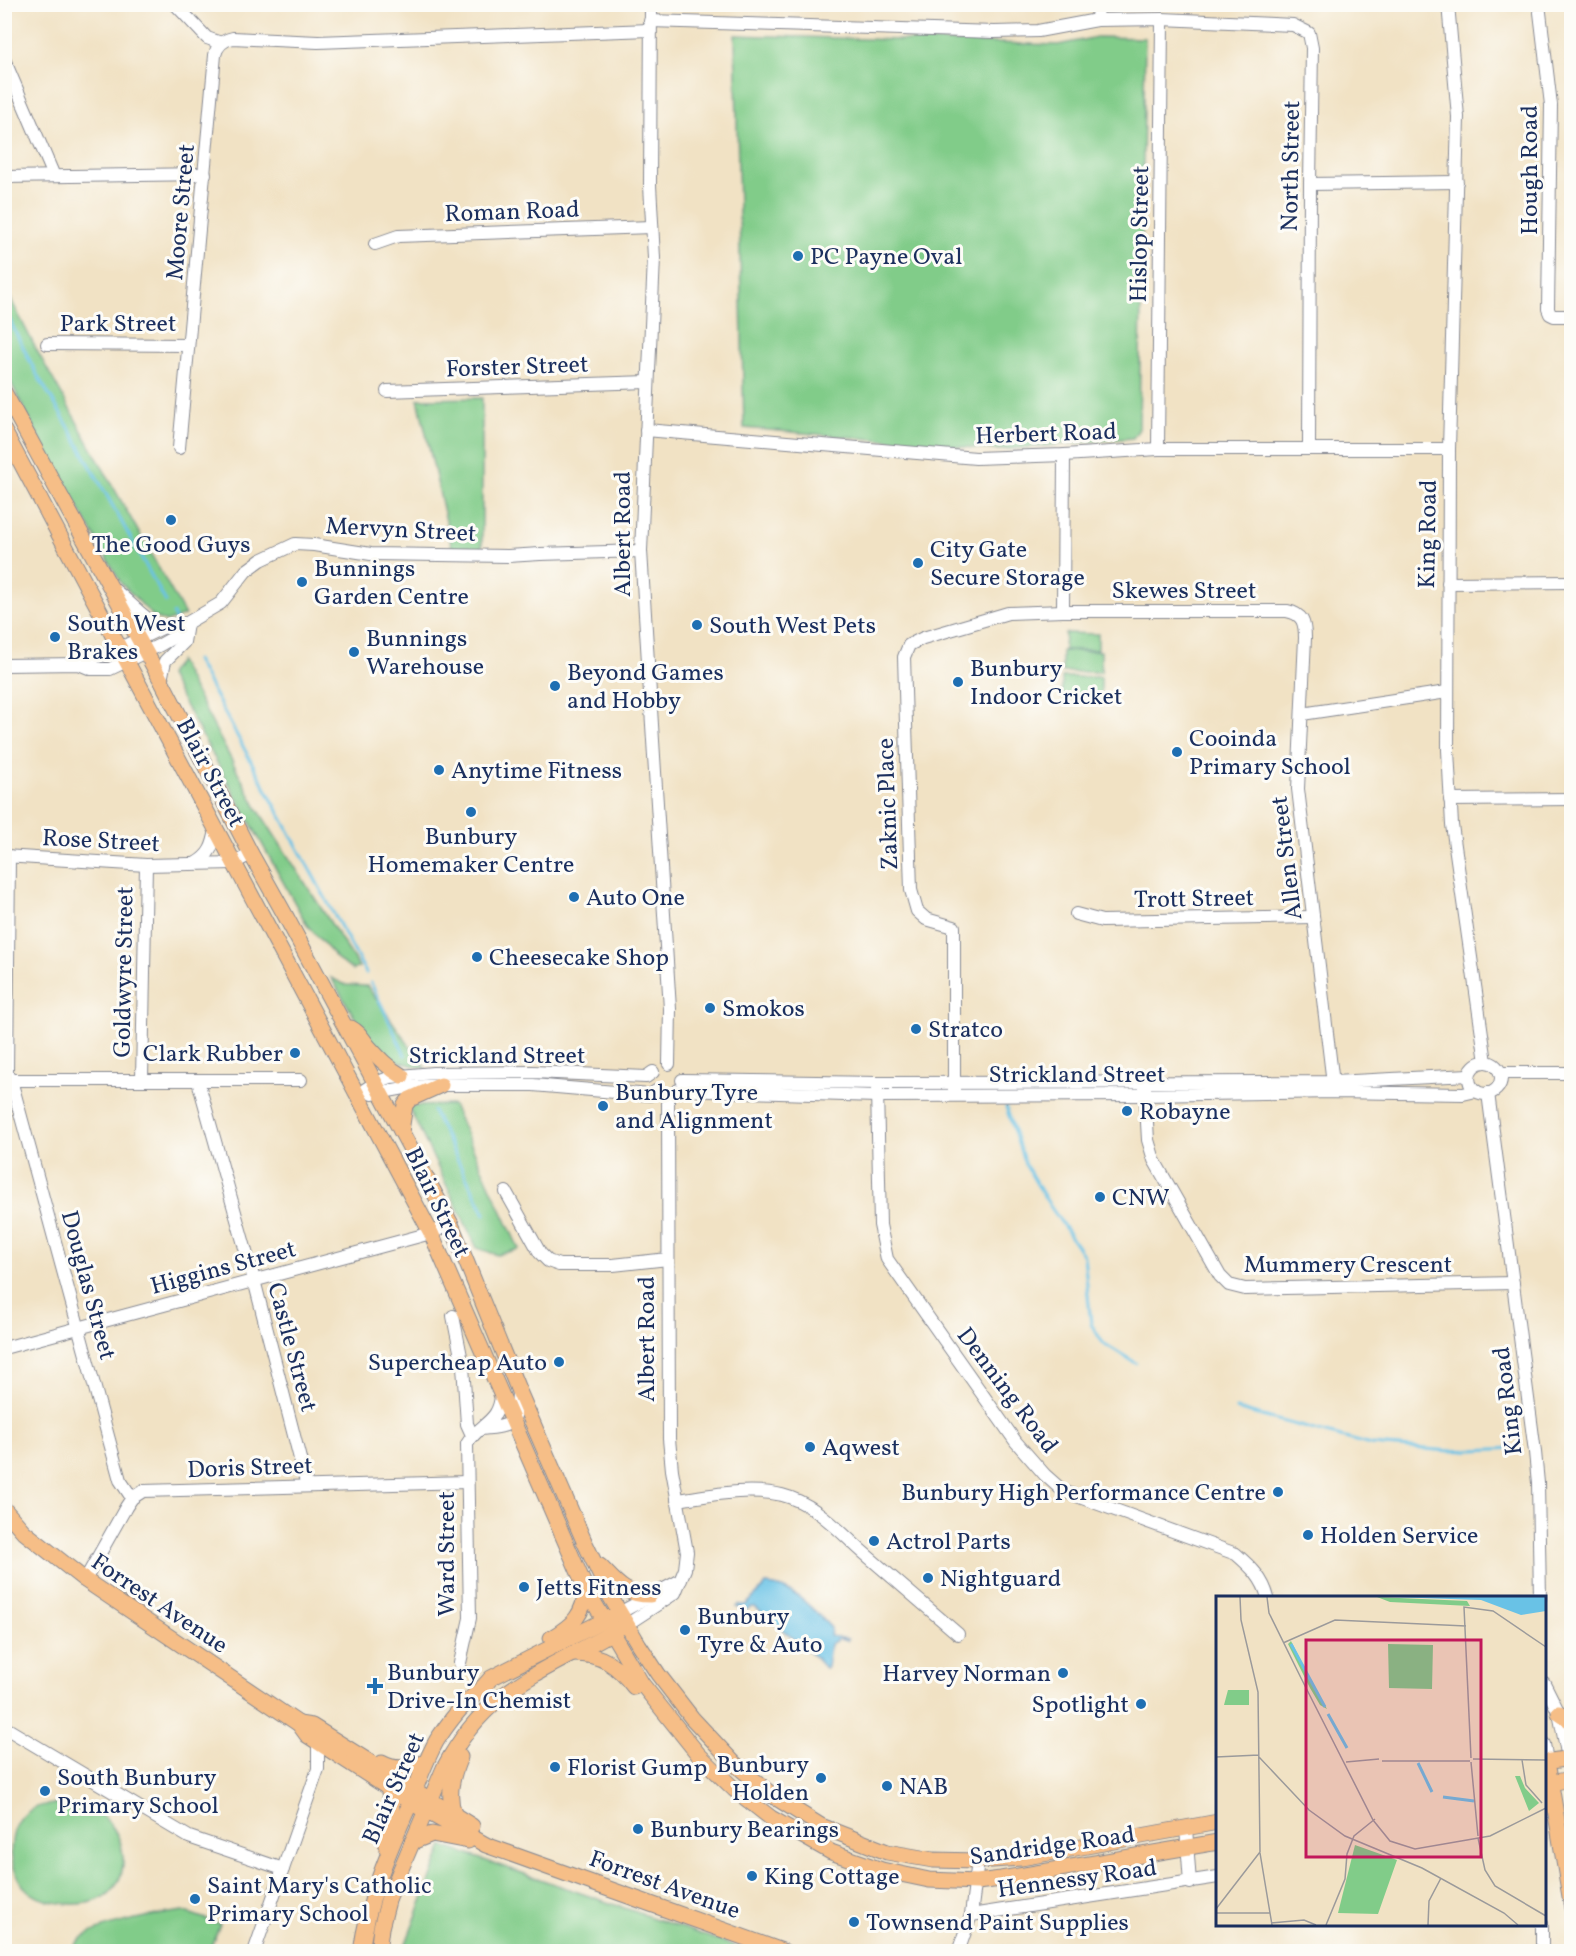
<svg xmlns="http://www.w3.org/2000/svg" width="1576" height="1956" font-family="Vollkorn,serif">
<style>
.green{fill:#81cc89;stroke:#4e7e74;stroke-width:1.5}
.water{fill:#69c2e6;stroke:#4278a2;stroke-width:1.5}
.lines{fill:none;stroke-linecap:round;stroke-linejoin:round}
.stream{stroke:#69c2e6;stroke-width:3}
.minor-casing{stroke:#868891;stroke-width:14}
.major-casing{stroke:#868891;stroke-width:17}
.minor{stroke:#fff;stroke-width:12}
.major{stroke:#f6be87;stroke-width:15}
.poi-dot{fill:#1f6fb2;stroke:#fdfcf7;stroke-width:2}
.labels{text-anchor:middle;stroke-width:6;stroke-linejoin:round;paint-order:stroke}
.street-label{font-size:24px;fill:#1b2f5e;stroke:#fdfcf7}
.poi-label{font-size:24px;fill:#1b2f5e;stroke:#fdfcf7;text-anchor:start}
.inset-river{fill:none;stroke:#69c2e6;stroke-width:3}
.inset-road{fill:none;stroke:#9b9a9b;stroke-width:1.5}
.view{fill:#c2185b;fill-opacity:0.15;stroke:#c2185b;stroke-width:3}
.inset-edge{fill:none;stroke:#1b2f5e;stroke-width:3}
</style>
<rect width="100%" height="100%" fill="#fdfcf7"/>
<filter id="ink" filterUnits="userSpaceOnUse"><feTurbulence type="fractalNoise" baseFrequency=".0167" numOctaves="2"/><feDisplacementMap in="SourceGraphic" scale="12" xChannelSelector="R" yChannelSelector="G"/><feConvolveMatrix kernelMatrix="1 2 1 2 8 2 1 2 1" color-interpolation-filters="sRGB"/></filter>
<filter id="wash" filterUnits="userSpaceOnUse"><feTurbulence type="fractalNoise" baseFrequency=".008" numOctaves="4" result="noise"/><feDisplacementMap in="SourceGraphic" scale="24" xChannelSelector="R" yChannelSelector="G"/><feGaussianBlur stdDeviation="1.35" result="paint"/><feColorMatrix in="noise" values="0 0 0 0 0 0 0 0 0 0 0 0 0 0 0 0 0 1.4 0 .05"/><feComposite in="paint" operator="in"/></filter>
<g filter="url(#wash)">
<rect width="100%" height="100%" fill="#f1e2c4"/>
<g class="green">
<path d="M735 35 1058 45 1097 37 1145 38 1139 429 1133 438 998 450 744 428Z"/>
<path d="M4 286 35 347 185 615 166 622 154 617 121 583 36 432 5 371Z"/>
<path d="M482 398V552H453L418 399Z"/>
<path d="M1065 633 1098 634V650H1064Z"/>
<rect x="1062" y="651" width="39" height="21"/>
<path d="M179 661 257 808 359 967 353 970 340 962 307 925 169 676 171 671Z"/>
<rect x="1062" y="677" width="39" height="21"/>
<path d="M331 978 346 985 367 986 426 1069 397 1061 370 1043Z"/>
<path d="M453 1105 519 1249 497 1255 477 1248 408 1106Z"/>
<path d="M56 1804C66 1804 77 1804 88 1808 132 1824 138 1895 87 1903 69 1906 40 1903 26 1889 7 1870 5 1827 29 1811 37 1805 46 1805 56 1804Z"/>
<path d="M443 1846 750 1951H403Z"/>
<path d="M183 1911 220 1924 209 1951H71C73 1948 76 1943 79 1940 101 1923 155 1915 183 1911Z"/>
</g>
<path class="water" d="M766 1585C794 1586 813 1609 831 1628L830 1636 848 1639 847 1641 839 1639 830 1644 827 1667 825 1668 814 1656 755 1607H751L746 1610 736 1607 738 1605H746Z"/>
<g class="lines">
<g class="stream">
<path d="M4 309 36 373 70 429 166 602"/>
<path d="M173 614 176 621"/>
<path d="M196 660 366 973"/>
<path d="M371 983 405 1055"/>
<path d="M1006 1107 1025 1164 1050 1206 1084 1256 1091 1324 1103 1343 1136 1363"/>
<path d="M433 1111 485 1214"/>
<path d="M1236 1409 1371 1445 1451 1451 1515 1448"/>
</g>
</g>
</g>
<g filter="url(#ink)">
<g class="lines">
<defs>
<g id="minor">
<path d="M175 4 207 38 221 43"/>
<path d="M651 4 650 185 654 258 641 551 670 1009 669 1064"/>
<path d="M1448 4 1458 117 1449 449 1448 750 1452 825 1486 1062"/>
<path d="M1539 4 1551 105 1548 309 1550 314 1554 316H1572"/>
<path d="M1097 20 1098 4"/>
<path d="M650 21 994 32 1038 31 1097 20 1162 19 1293 25 1309 33 1312 48 1310 184 1309 448"/>
<path d="M4 59 54 176"/>
<path d="M4 177 205 174"/>
<path d="M1310 184 1457 182"/>
<path d="M375 244 398 236 652 227"/>
<path d="M47 344 188 345"/>
<path d="M387 391 648 382"/>
<path d="M646 430 976 458 1064 455 1158 449H1449"/>
<path d="M179 448 215 55C217 45 223 40 233 38L318 42 650 30"/>
<path d="M1158 449 1162 19"/>
<path d="M1448 583 1572 582"/>
<path d="M112 588C130 601 142 618 162 628"/>
<path d="M1063 611 1064 455"/>
<path d="M79 664 90 659 108 654 168 625 187 623"/>
<path d="M4 665 79 664 91 669H110L160 645 174 637 187 623 221 603 246 571 261 560 295 544 314 545 371 554 508 556 540 554 641 551"/>
<path d="M161 680 165 661 184 642 187 624"/>
<path d="M1302 714 1447 692"/>
<path d="M1450 800 1572 799"/>
<path d="M4 856 146 865 234 863 251 854"/>
<path d="M9 856 7 1075 11 1080 120 1480 132 1498"/>
<path d="M196 863C210 855 213 846 216 830"/>
<path d="M1076 914 1102 921 1313 917"/>
<circle cx="1485" cy="1078" r="16"/>
<path d="M1500 1073H1572"/>
<path d="M4 1080H301"/>
<path d="M142 1080 146 865"/>
<path d="M682 1080 877 1083 1334 1082 1469 1075"/>
<path d="M198 1081 254 1280 307 1486"/>
<path d="M1145 1088 1148 1140 1154 1160 1220 1276 1229 1285 1245 1289 1513 1283"/>
<path d="M678 1090 877 1096 1145 1095 1334 1092 1463 1094 1476 1091"/>
<path d="M877 1090 880 1225 887 1259 1016 1442 1045 1475 1063 1491 1236 1554C1251 1567 1263 1578 1268 1598"/>
<path d="M1488 1093 1535 1452 1538 1483 1540 1598"/>
<path d="M358 1094 375 1083 391 1077 433 1073 533 1072 646 1077 653 1072"/>
<path d="M372 1094 410 1087 441 1085H533L650 1095 656 1091"/>
<path d="M954 1095V927L926 919 917 911 911 890 904 657 909 645 923 638 1008 613 1063 611H1287C1303 614 1305 623 1305 638L1298 789 1334 1092"/>
<path d="M506 1192 540 1253 548 1261 559 1265H613L668 1259"/>
<path d="M453 1316 463 1366 467 1424 472 1435"/>
<path d="M4 1348 431 1233 451 1224"/>
<path d="M481 1429C515 1426 517 1424 518 1390"/>
<path d="M677 1500C712 1495 748 1487 782 1495 815 1503 839 1531 864 1553 895 1580 927 1607 958 1634"/>
<path d="M85 1580 126 1507 132 1498 143 1491 467 1482"/>
<path d="M619 1613 681 1580"/>
<path d="M626 1625 675 1593 685 1569 687 1552 672 1470 669 1439 668 1095"/>
<path d="M460 1663 470 1618 467 1444C479 1423 500 1423 501 1394"/>
<path d="M1544 1683 1559 1713 1568 1758"/>
<path d="M4 1727 189 1837 283 1869"/>
<path d="M1544 1744 1547 1762"/>
<path d="M1186 1828 1190 1883"/>
<path d="M971 1915 1218 1877"/>
<path d="M1542 1924V1952"/>
<path d="M254 1952 318 1769V1742"/>
<path d="M958 1952 971 1915 978 1861"/>
</g>
<g id="major">
<path d="M4 392 161 680 251 854 284 913 451 1224 518 1389 584 1541 610 1596 639 1645 658 1674 692 1718 734 1763 773 1796 821 1826 887 1852 933 1860 978 1861 1021 1858 1218 1822"/>
<path d="M4 431 431 1233 586 1589 642 1684 698 1754 734 1789 771 1818 831 1852 882 1870 929 1880 977 1882 1001 1879 1218 1842"/>
<path d="M351 1028C359 1032 362 1038 368 1046 378 1057 388 1068 402 1076"/>
<path d="M401 1131 405 1105 410 1099 441 1085"/>
<path d="M4 1509 24 1532 85 1580 299 1724 307 1735 410 1802 486 1845 785 1952"/>
<path d="M600 1566C617 1583 624 1595 650 1595"/>
<path d="M551 1638C573 1625 584 1615 586 1589"/>
<path d="M574 1654C602 1654 617 1665 634 1687"/>
<path d="M1559 1713 1572 1722"/>
<path d="M299 1724 312 1726 472 1826"/>
<path d="M1544 1762 1572 1758"/>
<path d="M1547 1762 1572 1908"/>
<path d="M382 1763C397 1771 410 1768 426 1762"/>
<path d="M1544 1784 1572 1779"/>
<path d="M454 1814C447 1794 452 1776 460 1757"/>
<path d="M412 1842 432 1834 468 1841"/>
<path d="M387 1849 384 1837 392 1808 388 1787"/>
<path d="M361 1952C368 1900 387 1855 408 1808 417 1785 425 1761 437 1740 445 1728 455 1714 465 1704 474 1695 483 1688 491 1678L611 1617"/>
<path d="M378 1952 381 1928 389 1897 444 1768C488 1685 543 1673 618 1629"/>
</g>
</defs>
<use href="#minor" class="minor-casing"/>
<use href="#major" class="major-casing"/>
<use href="#minor" class="minor"/>
<use href="#major" class="major"/>
</g>
</g>
<g class="poi-dot">
<circle cx="798" cy="256" r="6"/>
<circle cx="171" cy="520" r="6"/>
<circle cx="918" cy="563" r="6"/>
<circle cx="302" cy="582" r="6"/>
<circle cx="697" cy="625" r="6"/>
<circle cx="55" cy="637" r="6"/>
<circle cx="354" cy="652" r="6"/>
<circle cx="958" cy="682" r="6"/>
<circle cx="555" cy="686" r="6"/>
<circle cx="1177" cy="752" r="6"/>
<circle cx="439" cy="770" r="6"/>
<circle cx="471" cy="812" r="6"/>
<circle cx="574" cy="897" r="6"/>
<circle cx="477" cy="957" r="6"/>
<circle cx="710" cy="1008" r="6"/>
<circle cx="916" cy="1029" r="6"/>
<circle cx="295" cy="1053" r="6"/>
<circle cx="603" cy="1106" r="6"/>
<circle cx="1127" cy="1111" r="6"/>
<circle cx="1100" cy="1197" r="6"/>
<circle cx="559" cy="1362" r="6"/>
<circle cx="810" cy="1447" r="6"/>
<circle cx="1278" cy="1492" r="6"/>
<circle cx="1308" cy="1535" r="6"/>
<circle cx="874" cy="1541" r="6"/>
<circle cx="928" cy="1578" r="6"/>
<circle cx="524" cy="1587" r="6"/>
<circle cx="685" cy="1630" r="6"/>
<circle cx="1063" cy="1673" r="6"/>
<path d="M372 1677h6v6h6v6h-6v6h-6v-6h-6v-6h6z"/>
<circle cx="1141" cy="1704" r="6"/>
<circle cx="555" cy="1767" r="6"/>
<circle cx="821" cy="1778" r="6"/>
<circle cx="887" cy="1786" r="6"/>
<circle cx="45" cy="1791" r="6"/>
<circle cx="638" cy="1829" r="6"/>
<circle cx="752" cy="1876" r="6"/>
<circle cx="195" cy="1899" r="6"/>
<circle cx="854" cy="1922" r="6"/>
</g>
<g class="labels">
<g class="street-label">
<text transform="translate(1290 166) rotate(-89)" y="8">North Street</text>
<text transform="translate(1529 170) rotate(-90)" y="8">Hough Road</text>
<text transform="translate(512 211) rotate(-2)" y="8">Roman Road</text>
<text transform="translate(180 212) rotate(-85)" y="8">Moore Street</text>
<text transform="translate(1139 234) rotate(-89)" y="8">Hislop Street</text>
<text x="118" y="331">Park Street</text>
<text transform="translate(517 366) rotate(-2)" y="8">Forster Street</text>
<text transform="translate(1046 433) rotate(-2)" y="8">Herbert Road</text>
<text transform="translate(401 529) rotate(3)" y="8">Mervyn Street</text>
<text transform="translate(622 534) rotate(-90)" y="8">Albert Road</text>
<text transform="translate(1427 534) rotate(-89)" y="8">King Road</text>
<text x="1184" y="598">Skewes Street</text>
<text transform="translate(211 772) rotate(62)" y="8">Blair Street</text>
<text transform="translate(887 804) rotate(-92)" y="8">Zaknic Place</text>
<text transform="translate(101 840) rotate(3)" y="8">Rose Street</text>
<text transform="translate(1286 858) rotate(-97)" y="8">Allen Street</text>
<text transform="translate(1194 898) rotate(-1)" y="8">Trott Street</text>
<text transform="translate(123 972) rotate(-89)" y="8">Goldwyre Street</text>
<text x="497" y="1063">Strickland Street</text>
<text x="1077" y="1082">Strickland Street</text>
<text transform="translate(438 1202) rotate(64)" y="8">Blair Street</text>
<text x="1348" y="1272">Mummery Crescent</text>
<text transform="translate(223 1267) rotate(-15)" y="8">Higgins Street</text>
<text transform="translate(89 1285) rotate(75)" y="8">Douglas Street</text>
<text transform="translate(646 1339) rotate(-90)" y="8">Albert Road</text>
<text transform="translate(293 1347) rotate(75)" y="8">Castle Street</text>
<text transform="translate(1008 1390) rotate(53)" y="8">Denning Road</text>
<text transform="translate(1507 1401) rotate(-97)" y="8">King Road</text>
<text transform="translate(250 1467) rotate(-2)" y="8">Doris Street</text>
<text transform="translate(446 1554) rotate(-90)" y="8">Ward Street</text>
<text transform="translate(160 1603) rotate(34)" y="8">Forrest Avenue</text>
<text transform="translate(393 1788) rotate(-66)" y="8">Blair Street</text>
<text transform="translate(1052 1845) rotate(-8)" y="8">Sandridge Road</text>
<text transform="translate(1077 1878) rotate(-8)" y="8">Hennessy Road</text>
<text transform="translate(665 1884) rotate(20)" y="8">Forrest Avenue</text>
</g>
<g class="poi-label">
<text x="810" y="264">PC Payne Oval</text>
<text x="171" y="552" text-anchor="middle">The Good Guys</text>
<text x="930" y="557">City Gate<tspan x="930" dy="28">Secure Storage</tspan></text>
<text x="314" y="576">Bunnings<tspan x="314" dy="28">Garden Centre</tspan></text>
<text x="67" y="631">South West<tspan x="67" dy="28">Brakes</tspan></text>
<text x="709" y="633">South West Pets</text>
<text x="366" y="646">Bunnings<tspan x="366" dy="28">Warehouse</tspan></text>
<text x="970" y="676">Bunbury<tspan x="970" dy="28">Indoor Cricket</tspan></text>
<text x="567" y="680">Beyond Games<tspan x="567" dy="28">and Hobby</tspan></text>
<text x="1189" y="746">Cooinda<tspan x="1189" dy="28">Primary School</tspan></text>
<text x="451" y="778">Anytime Fitness</text>
<text x="471" y="844" text-anchor="middle">Bunbury<tspan x="471" dy="28">Homemaker Centre</tspan></text>
<text x="586" y="905">Auto One</text>
<text x="489" y="965">Cheesecake Shop</text>
<text x="722" y="1016">Smokos</text>
<text x="928" y="1037">Stratco</text>
<text x="283" y="1061" text-anchor="end">Clark Rubber</text>
<text x="615" y="1100">Bunbury Tyre<tspan x="615" dy="28">and Alignment</tspan></text>
<text x="1139" y="1119">Robayne</text>
<text x="1112" y="1205">CNW</text>
<text x="547" y="1370" text-anchor="end">Supercheap Auto</text>
<text x="822" y="1455">Aqwest</text>
<text x="1266" y="1500" text-anchor="end">Bunbury High Performance Centre</text>
<text x="1320" y="1543">Holden Service</text>
<text x="886" y="1549">Actrol Parts</text>
<text x="940" y="1586">Nightguard</text>
<text x="536" y="1595">Jetts Fitness</text>
<text x="697" y="1624">Bunbury<tspan x="697" dy="28">Tyre &amp; Auto</tspan></text>
<text x="387" y="1680">Bunbury<tspan x="387" dy="28">Drive-In Chemist</tspan></text>
<text x="1051" y="1681" text-anchor="end">Harvey Norman</text>
<text x="1129" y="1712" text-anchor="end">Spotlight</text>
<text x="809" y="1772" text-anchor="end">Bunbury<tspan x="809" dy="28">Holden</tspan></text>
<text x="567" y="1775">Florist Gump</text>
<text x="57" y="1785">South Bunbury<tspan x="57" dy="28">Primary School</tspan></text>
<text x="899" y="1794">NAB</text>
<text x="650" y="1837">Bunbury Bearings</text>
<text x="764" y="1884">King Cottage</text>
<text x="207" y="1893">Saint Mary's Catholic<tspan x="207" dy="28">Primary School</tspan></text>
<text x="866" y="1930">Townsend Paint Supplies</text>
</g>
</g>
<g transform="translate(1216 1596)">
<rect width="330" height="330" fill="#f1e2c4"/>
<path d="M161 1 251 5 254 10 174 6ZM75 45 94 83 111 113 104 109 94 92 72 48ZM172 48 217 49 216 93 173 92ZM12 94H33V109H8ZM299 180H304L309 192 323 207 313 215ZM139 249 181 264 162 318 122 317Z" fill="#81cc89"/>
<path d="M174 1H330V15L305 19 265 4Z" fill="#69c2e6"/>
<path class="inset-river" d="M75 48 109 111M112 118 131 152M202 167 216 196M227 201 258 205"/>
<path class="inset-road" d="M51 1 53 17 85 82 157 224 174 245 199 253 274 240 330 212M67 47 119 24 250 30M0 161 43 159M43 161 93 214 129 240 206 272 288 317 302 329M255 162 248 11 277 15 330 51M257 163 330 164M306 164 310 189 326 207M166 165H254M130 166 163 163M255 166 262 240M262 242 269 274 279 290 330 320M44 257 56 329M0 313 44 256 42 96 25 24 24 1M0 317H54M55 327 88 324 100 329M110 329 129 283 131 258 138 240 159 223M212 329 213 305 225 282"/>
<path class="view" d="M90 44H265V261H90Z"/>
<rect width="330" height="330" class="inset-edge"/>
</g>
<rect width="1576" height="1956" fill="none" stroke="#fdfcf7" stroke-width="24"/>
</svg>
